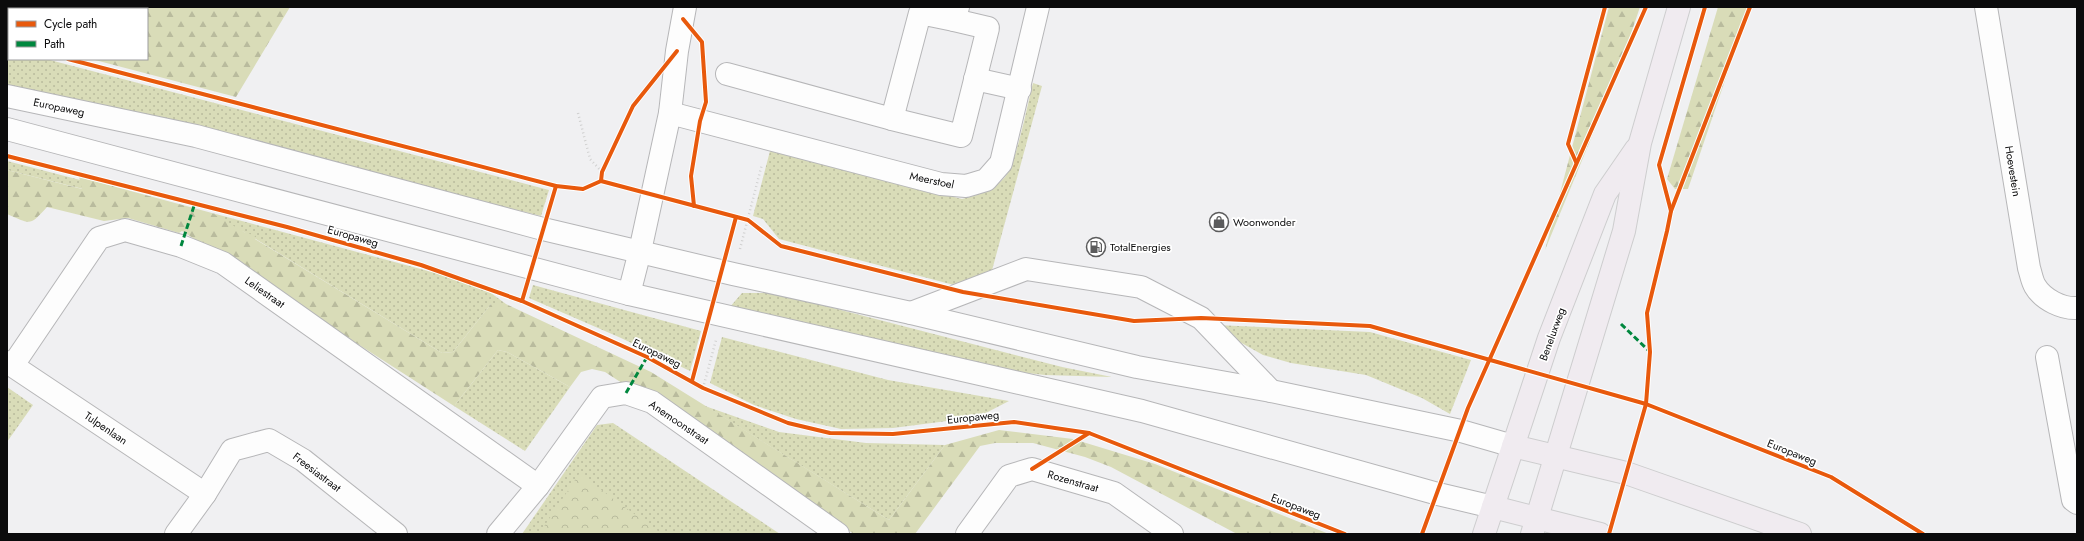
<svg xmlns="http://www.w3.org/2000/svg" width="2084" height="541" font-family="Jost,sans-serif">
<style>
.grass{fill:url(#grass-dots)}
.forest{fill:url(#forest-firs)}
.park{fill:url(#park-crowns)}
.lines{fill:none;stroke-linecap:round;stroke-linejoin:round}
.minor-casing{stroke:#b6b6b8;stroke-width:24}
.major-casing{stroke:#cdcdce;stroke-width:24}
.path{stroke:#d0d0d0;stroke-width:2.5;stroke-dasharray:1 3;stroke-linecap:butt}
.minor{stroke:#fdfdfd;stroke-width:22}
.major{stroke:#f0ebf0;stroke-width:22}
.quiet{stroke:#00873e;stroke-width:3;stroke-dasharray:6 3;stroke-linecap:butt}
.cycleway-casing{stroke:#fff;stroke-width:6}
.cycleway{stroke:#e8590c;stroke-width:4}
.labels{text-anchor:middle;stroke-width:3.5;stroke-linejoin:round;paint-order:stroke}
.street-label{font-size:11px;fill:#0b0b0c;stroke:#fff}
.poi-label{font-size:11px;fill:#0b0b0c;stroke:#fff;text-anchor:start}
</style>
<defs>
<pattern id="grass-dots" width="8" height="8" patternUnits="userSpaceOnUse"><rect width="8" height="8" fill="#d9dcb8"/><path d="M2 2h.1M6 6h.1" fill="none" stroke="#b9bb9d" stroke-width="1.8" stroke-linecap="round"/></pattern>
<pattern id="forest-firs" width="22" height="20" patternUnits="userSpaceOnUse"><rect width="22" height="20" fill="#d9dcb8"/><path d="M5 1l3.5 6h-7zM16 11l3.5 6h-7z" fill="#b9bb9d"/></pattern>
<pattern id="park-crowns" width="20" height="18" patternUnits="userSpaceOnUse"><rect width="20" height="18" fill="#d9dcb8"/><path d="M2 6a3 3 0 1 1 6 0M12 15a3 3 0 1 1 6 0" fill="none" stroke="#b9bb9d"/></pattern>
</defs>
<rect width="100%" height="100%" fill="#f0f0f2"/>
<g class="grass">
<path d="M7 7H73V9H13Z"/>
<path d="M7 49H9V59H46L549 190 541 216 248 142 7 89Z"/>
<path d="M1033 83 1042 86 991 274 954 285 779 239 763 219 753 216 770 151 962 199C978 195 994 190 1005 177 1016 165 1028 102 1033 83Z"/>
<path d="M7 161 215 215 212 213 480 285 506 304H491L453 352 442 353 244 232 139 203 7 170Z"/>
<path d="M533 285 701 331 690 371 621 338 529 298Z"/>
<path d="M742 293H775L1062 367 1112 377 1045 375 983 368 729 308Z"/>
<path d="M1216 325 1370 332 1471 360 1450 414 1422 398 1366 375 1291 363 1263 355 1238 341Z"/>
<path d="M722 337 888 380 1009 401 978 417 893 428 841 429 796 419 754 405 710 383Z"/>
<path d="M498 350 507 352 570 387 525 451 454 406Z"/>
<path d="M7 387 33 405 7 442Z"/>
<path d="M705 406 779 432 866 443 945 445 889 520Z"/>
<path d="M613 423 780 534H522L597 425Z"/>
</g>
<g class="forest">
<path d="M7 7 13 9H9V37H7Z"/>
<path d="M73 7H290L236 97 91 59H147V9H73Z"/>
<path d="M1609 7H1640L1616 78 1545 250Z"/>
<path d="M1718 7H1750L1688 189H1675L1667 179Z"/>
<path d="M7 170 82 189 79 177 212 213 244 232 256 236 255 239 442 353 453 352 491 304H506L651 372 889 520 945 445 999 430 1073 439 1155 464 1329 534H1237L1111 467 1085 457 1033 443H995L980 446 915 534H854L605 372 592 369 581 372 570 387 507 352 498 350 454 406 182 231 179 233 128 218 104 221 47 207C29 227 31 224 7 214Z"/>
</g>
<path class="park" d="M579 474 662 534H539Z"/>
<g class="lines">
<defs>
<g id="minor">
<path d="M1986 7 2029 268C2031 274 2032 281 2035 286 2043 300 2063 309 2077 308"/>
<path d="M727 74 892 119 920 13 954 20 958 7"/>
<path d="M975 79 1020 89"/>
<path d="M7 96 196 136 543 229 733 274 911 313 1137 367 1271 391 1461 431 1513 446"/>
<path d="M670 113 941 184 966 186 986 180 1001 163 1038 7"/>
<path d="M892 119 961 136 988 28 954 20"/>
<path d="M7 129 629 294 1142 411 1438 494 1493 507"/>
<path d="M629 294 640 251 670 113 677 51 685 7"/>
<path d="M911 313 1026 269 1141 287 1201 318 1271 391"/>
<path d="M2047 357 2073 500 2077 503"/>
<path d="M7 362 205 494"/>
<path d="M13 365 99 238 125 230 181 246 223 263 538 486"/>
<path d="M176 534 205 494 232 450 269 440 303 460 396 534"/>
<path d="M498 534 538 486 602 397 626 393 652 402 838 534"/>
<path d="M967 534 1009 476 1032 469 1114 493 1172 534"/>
</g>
<g id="major">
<path d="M1513 446 1626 473 1800 534"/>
<path d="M1493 507 1600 534"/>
<path d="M1484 534 1549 338 1605 194 1636 149"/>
<path d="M1532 534 1624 231 1640 143 1679 7"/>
</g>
</defs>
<use href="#minor" class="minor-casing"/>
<use href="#major" class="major-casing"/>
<g class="path">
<path d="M578 113 590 159 602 172"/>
<path d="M740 249 762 164"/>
<path d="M703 388 716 340"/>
</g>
<use href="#minor" class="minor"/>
<use href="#major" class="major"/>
<g class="quiet">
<path d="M181 246 195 203"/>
<path d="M1621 324 1650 352"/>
<path d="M626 393 647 357"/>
</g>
<defs>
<g id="cycleway">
<path d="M683 19 702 42 706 102 700 121 691 176 694 206"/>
<path d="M68 59 556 186 583 189 601 181 748 220 781 246 963 292 1134 321 1201 318 1370 326 1646 404 1831 477 1923 534"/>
<path d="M7 156 287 227 421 265 522 301 647 357 703 388 788 423 830 433 893 434 1014 422 1089 433 1345 534"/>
<path d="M1576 162 1568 144 1605 7"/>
<path d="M601 181 602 172 633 106 677 51"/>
<path d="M1671 211 1659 165 1705 7"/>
<path d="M522 301 556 186"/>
<path d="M692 381 736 217"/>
<path d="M1032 469 1089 433"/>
<path d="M1422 534 1468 408 1646 7"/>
<path d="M1609 534 1646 404 1650 352 1647 313 1667 231 1671 211 1750 7"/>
</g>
</defs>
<use href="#cycleway" class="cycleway-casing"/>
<use href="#cycleway" class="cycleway"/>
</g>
<defs>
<symbol id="shop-ring" viewBox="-11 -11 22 22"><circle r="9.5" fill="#fff" stroke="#5b5b5c" stroke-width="1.5"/><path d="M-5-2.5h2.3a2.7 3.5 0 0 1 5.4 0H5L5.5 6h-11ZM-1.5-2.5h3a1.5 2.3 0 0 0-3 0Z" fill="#5b5b5c"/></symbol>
<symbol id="fuel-ring" viewBox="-11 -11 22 22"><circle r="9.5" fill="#fff" stroke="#5b5b5c" stroke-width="1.5"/><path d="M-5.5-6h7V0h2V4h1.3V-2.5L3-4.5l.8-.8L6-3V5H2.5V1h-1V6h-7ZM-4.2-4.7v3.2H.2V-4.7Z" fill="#5b5b5c"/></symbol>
</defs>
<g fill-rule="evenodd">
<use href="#shop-ring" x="1208" y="211" width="22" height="22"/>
<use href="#fuel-ring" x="1085" y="236" width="22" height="22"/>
</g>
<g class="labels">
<g class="street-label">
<text transform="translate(59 107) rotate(12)" y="4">Europaweg</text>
<text transform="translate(2013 171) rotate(81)" y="4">Hoevestein</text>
<text transform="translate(932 180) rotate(12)" y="4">Meerstoel</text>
<text transform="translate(353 236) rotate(16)" y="4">Europaweg</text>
<text transform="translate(265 292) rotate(35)" y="4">Leliestraat</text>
<text transform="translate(1552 334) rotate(-70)" y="4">Beneluxweg</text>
<text transform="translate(657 353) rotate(26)" y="4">Europaweg</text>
<text transform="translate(973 417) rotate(-6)" y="4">Europaweg</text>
<text transform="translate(679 422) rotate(34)" y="4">Anemoonstraat</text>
<text transform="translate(106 428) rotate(34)" y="4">Tulpenlaan</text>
<text transform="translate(1792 452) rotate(22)" y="4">Europaweg</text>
<text transform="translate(317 472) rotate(37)" y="4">Freesiastraat</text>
<text transform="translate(1073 481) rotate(16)" y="4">Rozenstraat</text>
<text transform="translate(1296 506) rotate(21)" y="4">Europaweg</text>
</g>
<g class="poi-label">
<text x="1233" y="226">Woonwonder</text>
<text x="1110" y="251">TotalEnergies</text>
</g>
</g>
<rect width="2084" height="541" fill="none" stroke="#0b0b0c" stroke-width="16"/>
<rect x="8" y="8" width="140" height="52" fill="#ffffff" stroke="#9d9d9e"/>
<rect x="16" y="21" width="20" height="6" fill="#e8590c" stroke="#9d9d9e"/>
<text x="44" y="28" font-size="12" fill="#0b0b0c">Cycle path</text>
<rect x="16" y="41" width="20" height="6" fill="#00873e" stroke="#9d9d9e"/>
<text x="44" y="48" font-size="12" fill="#0b0b0c">Path</text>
</svg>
